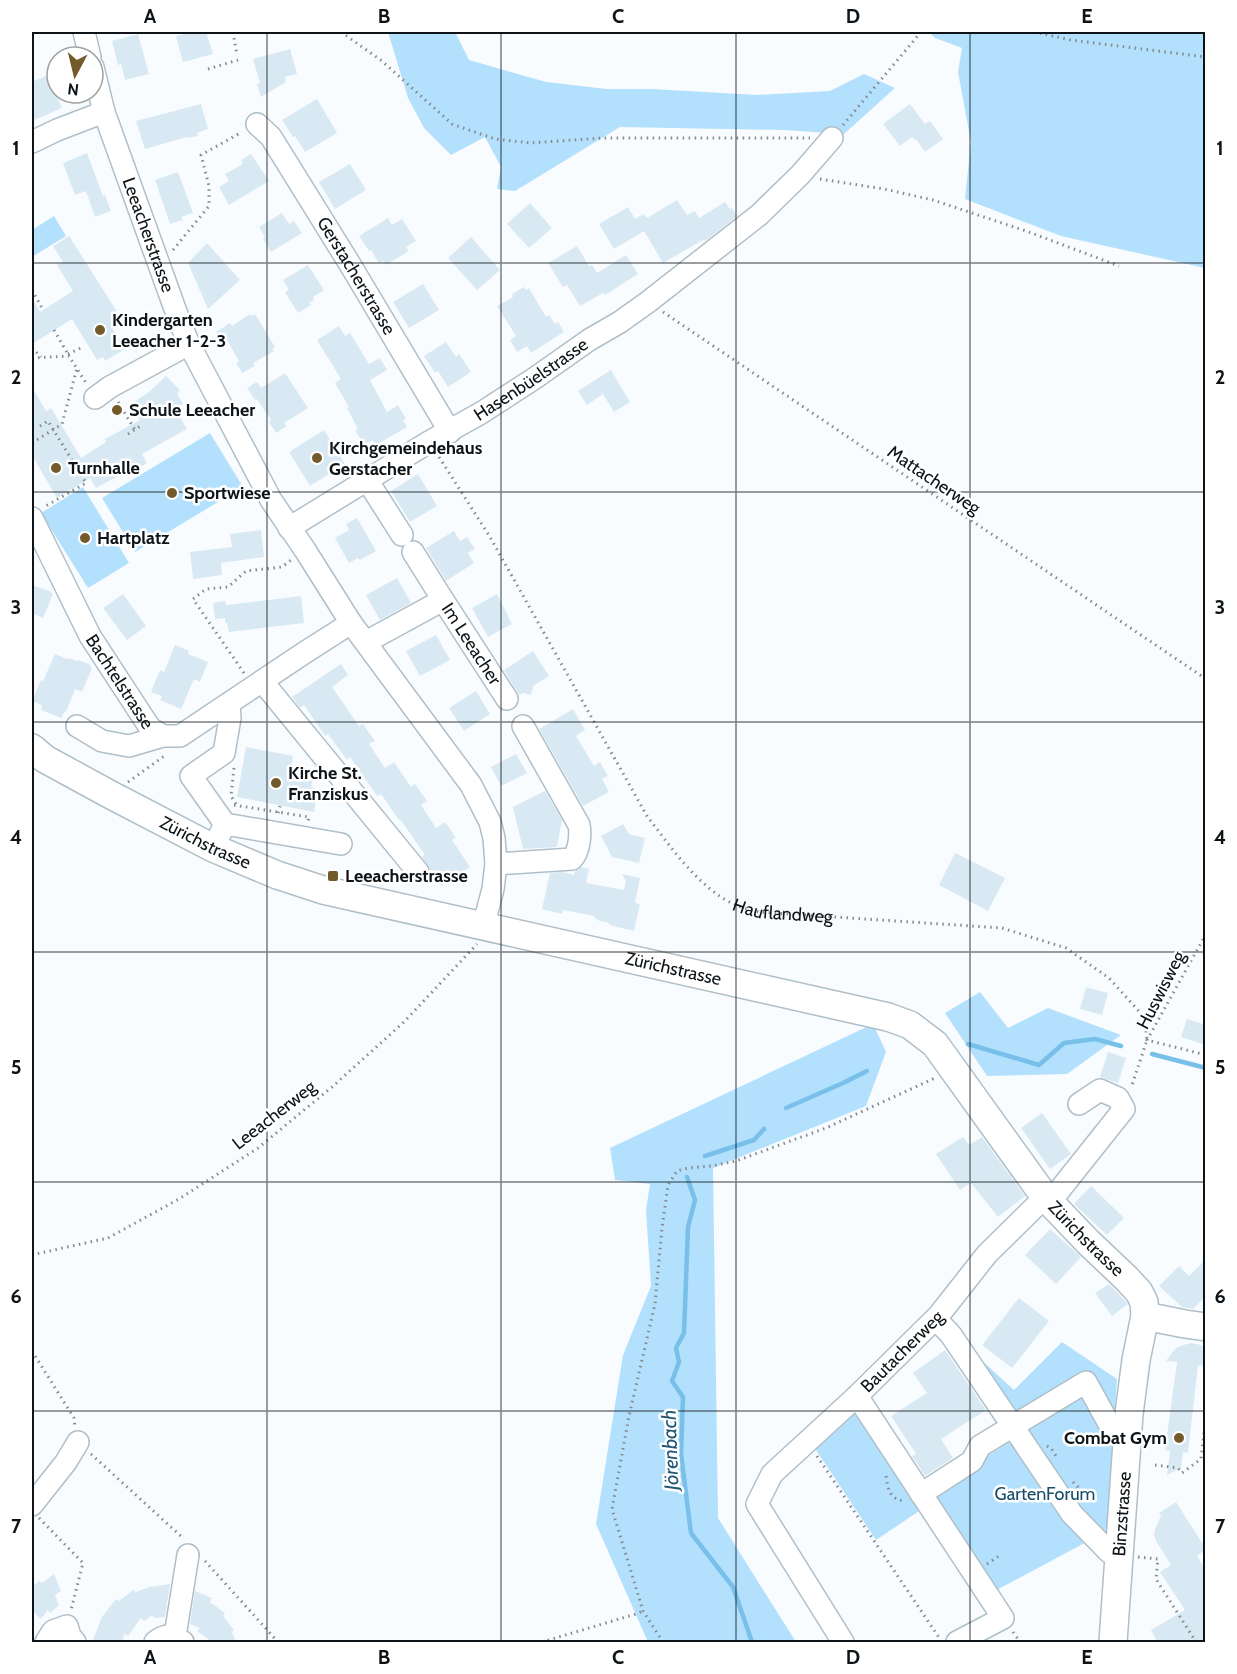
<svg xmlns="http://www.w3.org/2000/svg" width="1237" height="1674" font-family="Cabin,sans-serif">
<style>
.green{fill:#b3e0fc}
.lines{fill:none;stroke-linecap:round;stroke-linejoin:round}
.stream{stroke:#78bfea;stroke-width:4.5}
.building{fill:#d9e9f4}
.minor-casing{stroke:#afbfc9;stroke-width:24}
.major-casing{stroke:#afbfc9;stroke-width:30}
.path{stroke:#84898b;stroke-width:3;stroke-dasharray:1.5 4.5;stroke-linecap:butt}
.minor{stroke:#fff;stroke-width:21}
.major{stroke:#fff;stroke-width:27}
.grid{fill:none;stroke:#0d1316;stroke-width:1.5;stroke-opacity:0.55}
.poi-dot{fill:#735a2b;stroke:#fff;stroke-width:2}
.labels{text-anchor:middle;stroke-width:5;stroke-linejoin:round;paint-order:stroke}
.street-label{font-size:18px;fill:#0d1316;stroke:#fff}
.poi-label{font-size:18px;font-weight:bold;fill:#0d1316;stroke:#fff;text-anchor:start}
.park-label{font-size:18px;fill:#154d6a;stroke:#fff}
.water-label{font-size:20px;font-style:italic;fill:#205673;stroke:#fff}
.neatline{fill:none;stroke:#0d1316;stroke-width:2}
.grid-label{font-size:20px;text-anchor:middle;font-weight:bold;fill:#0d1316}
</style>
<rect width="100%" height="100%" fill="#f9fcfe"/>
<g class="green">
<path d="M388 32H455L469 60 546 82 607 89H652L757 95 830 91 864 74 895 88 844 134 783 130 620 127 515 191 497 189 501 167 485 137 451 155 424 128 408 98Z"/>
<path d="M929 32H1205V268L1061 236 965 199 971 142 958 72 962 48 935 38Z"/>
<path d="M54 216 66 236 32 257V230Z"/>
<path d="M210 433 243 487 135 552 102 498Z"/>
<path d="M83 487 129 563 88 588 41 513Z"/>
<path d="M980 992 1008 1028 1048 1008 1121 1035 1067 1074 987 1076 945 1013Z"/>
<path d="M873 1024 886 1052 866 1106 713 1168 718 1518 796 1642H648L596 1524 623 1355 651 1286 646 1210 650 1184 615 1180 610 1148Z"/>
<path d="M955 1336 1014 1390 1062 1342 1117 1379 1107 1531 991 1593 931 1503 876 1540 812 1444 855 1406 919 1499 1022 1434Z"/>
</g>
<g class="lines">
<g class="stream">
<path d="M968 1044 1039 1065 1064 1043 1095 1039 1121 1046"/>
<path d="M1152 1054 1206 1068"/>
<path d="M786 1108 843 1083 867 1071"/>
<path d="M705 1156 754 1140 764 1129"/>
<path d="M687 1177 695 1200 688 1227 684 1333 676 1348 679 1362 672 1381 683 1397 681 1454 691 1533 733 1587 752 1642"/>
</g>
</g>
<g class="building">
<path d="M194 32H206L213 54 183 62 176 36Z"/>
<path d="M138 34 149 74 125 80 121 64 118 65 112 41Z"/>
<path d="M290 49 297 74 285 77 286 82 261 97 257 84 260 83 253 59Z"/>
<path d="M48 75 62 108 32 121V82Z"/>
<path d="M317 99 337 133 305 152 295 136 293 137 282 120Z"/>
<path d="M201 104 208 129 197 133 198 136 189 138 187 137 145 149 136 121Z"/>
<path d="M910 104 925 124 930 121 943 139 925 152 916 139 915 140 912 137 900 146 883 124Z"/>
<path d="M87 153 103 196 105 195 111 211 95 217 86 191 75 195 63 163Z"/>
<path d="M251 154 269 181 229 205 219 187 229 181 225 174 243 164 241 160Z"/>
<path d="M350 164 366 190 335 209 319 182Z"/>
<path d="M178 172 193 213 181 217 183 220 170 224 155 180Z"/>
<path d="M677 200 687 215 695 211 699 218 725 202 730 209 732 208 737 216 707 240 704 241 703 240 663 263 644 231 614 249 599 224 628 207 635 219 644 214 647 218Z"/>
<path d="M530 203 552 228 529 248 507 224Z"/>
<path d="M282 213 289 224 294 221 302 233 271 252 263 239 265 237 259 227Z"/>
<path d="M388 218 392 225 402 219 416 241 406 247 409 251 386 265 384 261 379 263 371 250 369 251 359 236Z"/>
<path d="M69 236 123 321 112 327 125 349 105 361 103 357 97 360 72 319 32 344V298L40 312 73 291 57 265 63 262 53 246Z"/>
<path d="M471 237 500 270 477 290 448 258Z"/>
<path d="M207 243 240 280 208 309 188 263Z"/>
<path d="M577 246 589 266 592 265 597 273 626 255 638 274 605 295 603 293 580 306 567 285 563 287 548 263Z"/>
<path d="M308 265 324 290 313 297 314 300 309 303 311 305 298 313 285 292 289 290 283 280Z"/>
<path d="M423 284 439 310 409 328 393 302Z"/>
<path d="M524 287 526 290 529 288 546 317 549 315 555 324 558 322 564 332 531 353 527 346 517 352 510 340 516 336 497 306 513 297 512 294Z"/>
<path d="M250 314 251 316 255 314 275 347 272 349 274 351 253 363 255 366 242 373 236 363 239 361 227 340 223 342 216 332 230 323 232 326Z"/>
<path d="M339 326 345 336 350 333 369 364 380 358 387 370 370 380 387 412 398 405 406 419 403 420 407 427 376 445 373 440 364 445 355 430 358 429 347 408 349 407 335 383 341 379 317 340Z"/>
<path d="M446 342 456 357 459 354 471 372 448 387 438 371 435 373 424 356Z"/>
<path d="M611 370 630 402 614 412 603 394 587 405 578 391Z"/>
<path d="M285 373 308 408 284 423 287 426 276 433 269 422 271 420 257 399 255 400 247 388 257 382 261 388Z"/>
<path d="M166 376 180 390 177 394 183 404 175 408 187 429 142 454 147 463 127 475 126 472 96 488 90 478 57 498 32 455V387L46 411 51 408 81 458 106 442 105 439 140 420 131 404 149 392Z"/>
<path d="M324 430 345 464 310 486 289 452Z"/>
<path d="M418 474 437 506 410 522 391 491Z"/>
<path d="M357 518 376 551 360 560 358 558 349 563 335 538 349 530 346 524Z"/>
<path d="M261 530 264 557 221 563 222 575 193 579 190 552 232 547 230 534Z"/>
<path d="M454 531 460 541 467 537 475 549 468 553 474 563 446 581 426 548Z"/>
<path d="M397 578 411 603 380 620 366 595Z"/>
<path d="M32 585 52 592 51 594H53L43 618 32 613Z"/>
<path d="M123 594 146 626 127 640 103 608Z"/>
<path d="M497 594 512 624 488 637 472 608Z"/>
<path d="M301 596 304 623 229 632 227 623H225V618L215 619 213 603 226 601V605Z"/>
<path d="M436 635 450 660 420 676 406 651Z"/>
<path d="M175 645 189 651 188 654 208 662 200 682 194 679 181 709 160 700 162 696 151 692 160 670 164 672Z"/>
<path d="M533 651 549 676 533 686 531 695 523 693 519 695 504 670Z"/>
<path d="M55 654 67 659 68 658 77 661 78 660 91 665 90 667 92 668 82 692 75 689 66 712 65 711 61 718 41 710 42 705 32 701 41 680 43 681Z"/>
<path d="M341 664 348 675 332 687 359 726 363 724 375 741 369 744 385 768 394 762 411 787 415 784 427 801 421 805 436 828 445 822 456 838 452 840 470 867 441 886 422 857 425 855 400 819 399 820 381 794 377 796 350 757 347 760 328 734 325 736 304 705 300 708 292 697Z"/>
<path d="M476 691 490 714 464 731 449 708Z"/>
<path d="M573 709 585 730 576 736 594 766 600 762 608 776 602 779 609 792 583 806 539 729Z"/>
<path d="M246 747 293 756 290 774 313 779 311 787 315 788 313 799H316L314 812 237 797Z"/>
<path d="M516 754 527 773 501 786 491 767Z"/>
<path d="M545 791 562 820 557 847 523 849 513 807Z"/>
<path d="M623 824 629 834 645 838 639 863 612 857 601 836Z"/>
<path d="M955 853 1005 878 988 911 939 885Z"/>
<path d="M582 867 589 869 586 883 624 890 626 881 622 874 640 878 635 903 640 904 634 931 613 926 608 924 609 923 597 920 594 916 563 910 562 914 542 909 550 873 562 872 574 875 575 871Z"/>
<path d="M1086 987 1108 993 1102 1015 1080 1009Z"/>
<path d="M1187 1019 1206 1025V1045L1181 1037Z"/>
<path d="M1108 1052 1126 1058 1118 1083 1100 1077Z"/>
<path d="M1042 1113 1071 1154 1050 1169 1021 1128Z"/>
<path d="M963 1137 969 1145 982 1137 1025 1196 998 1217 971 1183 960 1190 936 1154Z"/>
<path d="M1091 1186 1124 1218 1107 1235 1074 1204Z"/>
<path d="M1050 1229 1081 1257 1056 1284 1025 1255Z"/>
<path d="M1206 1259V1296L1193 1309 1182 1307 1159 1286 1179 1266 1189 1276Z"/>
<path d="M1109 1284 1128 1304 1112 1316 1095 1293Z"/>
<path d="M1019 1298 1049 1321 1012 1368 982 1345Z"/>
<path d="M1192 1343 1201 1345 1206 1349V1366L1198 1365 1188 1453 1183 1452 1181 1468 1167 1475 1170 1451 1165 1450 1177 1362 1166 1361 1176 1348 1183 1345Z"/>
<path d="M945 1350 986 1410 941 1439 953 1458 925 1476 912 1456 916 1454 891 1416 927 1393 913 1373Z"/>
<path d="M1176 1502 1206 1549 1197 1556 1206 1571V1642H1157L1151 1630 1185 1610 1160 1572 1171 1565 1156 1541 1154 1535 1155 1529 1161 1516 1159 1513Z"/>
<path d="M54 1574 61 1591 55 1595 59 1605 50 1613 48 1610 41 1619 32 1611V1587L39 1581 42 1583Z"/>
<path d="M170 1584 165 1617 154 1618 153 1615 144 1621 141 1618 128 1636 124 1634 123 1642H92L102 1617 116 1599 119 1601 133 1590 136 1592 149 1587Z"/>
<path d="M195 1591 212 1598 210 1602 225 1613 223 1616 234 1630 232 1632 236 1642H212L197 1631 200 1628 190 1624Z"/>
</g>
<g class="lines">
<defs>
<g id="minor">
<path d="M84 32 90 57"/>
<path id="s2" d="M93 67 104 112 179 320 189 344 271 500 305 550 351 623 471 785 490 822 494 838 496 864 493 889 483 927"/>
<path id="s3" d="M257 124 271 137 351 266 450 432"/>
<path d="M32 142 57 130 104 112"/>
<path d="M95 398 110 387 189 344"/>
<path d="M367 480 402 535"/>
<path id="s4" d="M32 518 90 636 150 728 163 736H180L304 653 351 623"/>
<path id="s5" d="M289 528 429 442 481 413 535 378 589 340 620 322 648 302 759 215 800 175 832 138"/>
<path d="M413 552 443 600"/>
<path id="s6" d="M366 642 443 600 507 699"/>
<path d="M262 681 418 872"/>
<path d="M77 726 102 741 129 746 163 736"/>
<path d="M225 824 341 844"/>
<path d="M213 848 225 824 191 776 224 753 230 718 229 704"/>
<path d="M496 864 572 859C579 852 581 835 579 825L523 726"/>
<path d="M1050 1202 1124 1109 1118 1098 1100 1090 1079 1104"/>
<path d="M936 1319 951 1335 1072 1514 1109 1552 1119 1554"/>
<path d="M857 1396 1003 1618 957 1642"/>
<path d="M921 1494 972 1461 980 1446 1086 1382 1108 1422 1127 1443"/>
<path d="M32 1505 66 1462 78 1442"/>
<path d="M175 1636 188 1555"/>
<path d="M46 1642 53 1631 67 1626 70 1636 75 1642"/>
<path d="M155 1642C165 1634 172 1634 183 1642"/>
<path id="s7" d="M843 1642 757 1504 772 1474 857 1396 939 1315 987 1254 1045 1197"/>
</g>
<g id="major">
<path id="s8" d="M32 748 45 759 111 795 213 848 277 875 323 890 888 1017 910 1025 935 1044 1045 1197 1088 1242 1126 1278 1139 1292 1144 1302 1145 1316 1136 1360 1129 1414 1113 1642"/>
<path d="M1145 1316 1185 1324 1206 1327"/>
</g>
</defs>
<use href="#minor" class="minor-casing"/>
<use href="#major" class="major-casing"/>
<g class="path">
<path d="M233 32 237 55"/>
<path d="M341 32 382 61 452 124 495 139 531 143 602 138H810"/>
<path d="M1034 32 1071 40 1206 57"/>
<path d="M208 69 238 60"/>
<path d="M843 125 921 32"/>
<path d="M820 179 884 189 933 200 1026 231 1119 266"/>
<path d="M173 250 209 206V186L201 155 242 132"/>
<path d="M32 290 43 310"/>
<path d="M663 312 1206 679"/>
<path d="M54 330 69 356"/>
<path d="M32 348 41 357"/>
<path d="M68 354 83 347"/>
<path d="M32 358 69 356 86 383"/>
<path d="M118 402 135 430"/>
<path d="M40 426 48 421 86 483 44 507"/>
<path d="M128 434 142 425"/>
<path d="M32 443 62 424 77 368"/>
<path id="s1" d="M439 457 490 537 647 816C670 846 700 890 736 905 743 908 752 910 759 912L1002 928 1066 948 1109 978 1145 1018 1147 1040 1131 1088"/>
<path d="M244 673 193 599 206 589 228 587 246 571 282 567 291 560"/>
<path d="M234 768 231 796 236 804"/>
<path d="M128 782 167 754"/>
<path d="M234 805 309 817 308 821"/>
<path d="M278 813 280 806"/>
<path d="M1206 934 1147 1040 1206 1055"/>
<path d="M32 1253 36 1254 108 1238 179 1199 258 1148 332 1087 404 1022 477 944"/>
<path d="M32 1351 74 1418 75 1427"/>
<path d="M1047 1446 1051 1448 1056 1456"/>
<path d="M91 1454 184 1539"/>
<path d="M817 1456 940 1639"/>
<path d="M1155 1465 1178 1468 1182 1473 1201 1459 1206 1417"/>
<path d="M886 1476C888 1490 890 1500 906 1501"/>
<path d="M1073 1482 1079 1488"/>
<path d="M39 1518 83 1563 71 1610"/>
<path d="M1138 1557 1158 1559 1156 1579 1196 1642"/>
<path d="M205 1561 278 1642"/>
<path d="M987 1564 1002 1554"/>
<path d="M1013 1632 1020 1642"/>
<path d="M542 1642 636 1614 643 1611"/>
<path d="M663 1642 643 1611 612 1509 629 1416 655 1304 662 1228 668 1185 677 1171 688 1168 712 1166 736 1161 826 1128 935 1078"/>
</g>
<use href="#minor" class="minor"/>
<use href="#major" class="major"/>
</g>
<path class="grid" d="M267 32V1642M501 32V1642M736 32V1642M970 32V1642M32 263H1206M32 492H1206M32 722H1206M32 952H1206M32 1182H1206M32 1411H1206"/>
<g class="poi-dot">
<circle cx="100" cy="330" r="6"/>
<circle cx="117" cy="410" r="6"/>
<circle cx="317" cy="458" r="6"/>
<circle cx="56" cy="468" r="6"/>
<circle cx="172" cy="493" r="6"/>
<circle cx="85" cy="538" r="6"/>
<circle cx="276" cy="783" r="6"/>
<rect x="327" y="870" width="12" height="12" rx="3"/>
<circle cx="1179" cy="1438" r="6"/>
</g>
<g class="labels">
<g class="street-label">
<text dy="6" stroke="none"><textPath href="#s2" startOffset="177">Leeacherstrasse</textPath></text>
<text dy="6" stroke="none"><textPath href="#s3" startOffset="182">Gerstacherstrasse</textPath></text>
<text dy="6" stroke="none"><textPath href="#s5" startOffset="284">Hasenbüelstrasse</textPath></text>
<text transform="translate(934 480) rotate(34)" y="6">Mattacherweg</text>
<text dy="6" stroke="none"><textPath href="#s6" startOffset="140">Im Leeacher</textPath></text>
<text dy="6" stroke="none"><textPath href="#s4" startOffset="186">Bachtelstrasse</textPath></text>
<text dy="6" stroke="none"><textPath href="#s8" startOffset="198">Zürichstrasse</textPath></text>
<text dy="6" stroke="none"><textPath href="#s1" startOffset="590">Hauflandweg</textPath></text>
<text dy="6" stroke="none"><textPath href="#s8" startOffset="684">Zürichstrasse</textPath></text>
<text transform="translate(1161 990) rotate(-63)" y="6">Huswisweg</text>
<text transform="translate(274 1115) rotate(-38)" y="6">Leeacherweg</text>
<text dy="6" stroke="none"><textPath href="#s8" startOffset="1206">Zürichstrasse</textPath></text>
<text dy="6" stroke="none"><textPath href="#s7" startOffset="375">Bautacherweg</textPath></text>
<text transform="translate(1122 1514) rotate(-86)" y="6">Binzstrasse</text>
</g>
<g class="poi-label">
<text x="112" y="326">Kindergarten<tspan x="112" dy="21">Leeacher 1-2-3</tspan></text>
<text x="129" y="416">Schule Leeacher</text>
<text x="329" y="454">Kirchgemeindehaus<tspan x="329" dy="21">Gerstacher</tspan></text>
<text x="68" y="474">Turnhalle</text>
<text x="184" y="499">Sportwiese</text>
<text x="97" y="544">Hartplatz</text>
<text x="288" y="779">Kirche St.<tspan x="288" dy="21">Franziskus</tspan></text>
<text x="345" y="882">Leeacherstrasse</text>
<text x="1167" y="1444" text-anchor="end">Combat Gym</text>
</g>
<g class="park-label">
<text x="1045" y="1500">GartenForum</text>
</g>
<g class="water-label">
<text transform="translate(670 1450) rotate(-92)" y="7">Jörenbach</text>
</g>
</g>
<rect width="1237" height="1674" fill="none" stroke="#ffffff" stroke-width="66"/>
<g transform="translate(75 75) rotate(187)"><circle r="28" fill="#ffffff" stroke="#9ea1a2" stroke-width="1.5"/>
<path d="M0-4.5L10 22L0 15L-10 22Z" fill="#735a2b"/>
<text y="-9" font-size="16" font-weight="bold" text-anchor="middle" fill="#0d1316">N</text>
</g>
<rect x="33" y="33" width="1171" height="1608" class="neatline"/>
<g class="grid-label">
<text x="150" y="23">A</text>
<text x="384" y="23">B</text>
<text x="618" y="23">C</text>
<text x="853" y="23">D</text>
<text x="1087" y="23">E</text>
<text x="16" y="155">1</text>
<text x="1220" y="155">1</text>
<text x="16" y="384">2</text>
<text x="1220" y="384">2</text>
<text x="16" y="614">3</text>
<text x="1220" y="614">3</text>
<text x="16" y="844">4</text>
<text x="1220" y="844">4</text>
<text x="16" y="1074">5</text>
<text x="1220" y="1074">5</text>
<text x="16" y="1303">6</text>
<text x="1220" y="1303">6</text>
<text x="16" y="1533">7</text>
<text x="1220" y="1533">7</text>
<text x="150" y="1664">A</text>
<text x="384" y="1664">B</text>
<text x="618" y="1664">C</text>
<text x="853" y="1664">D</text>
<text x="1087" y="1664">E</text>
</g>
</svg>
